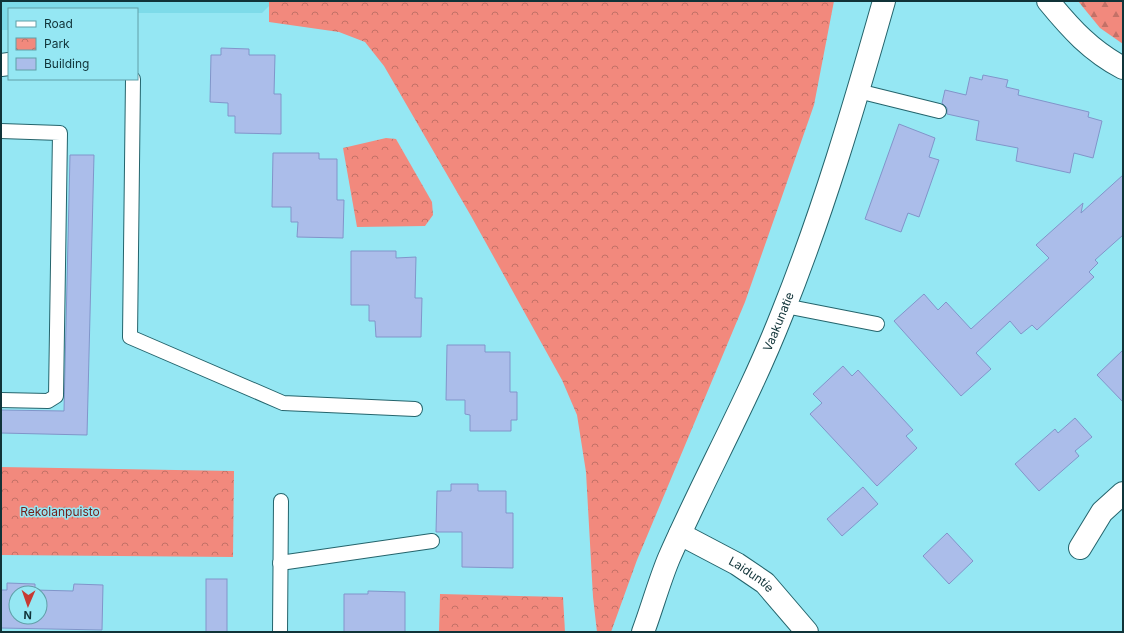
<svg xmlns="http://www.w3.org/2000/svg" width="1124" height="633" font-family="Inter,sans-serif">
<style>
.built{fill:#7ddbe9}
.forest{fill:url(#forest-firs)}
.park{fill:url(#park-crowns)}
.building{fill:#abbdea;stroke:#8195ca;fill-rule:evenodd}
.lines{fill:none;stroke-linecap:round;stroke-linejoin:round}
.service-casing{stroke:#24646c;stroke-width:16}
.minor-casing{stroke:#24646c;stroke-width:24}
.tertiary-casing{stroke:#24646c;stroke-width:24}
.service{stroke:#fff;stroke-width:14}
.minor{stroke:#fff;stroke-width:22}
.tertiary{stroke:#fff;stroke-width:22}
.labels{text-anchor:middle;stroke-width:3;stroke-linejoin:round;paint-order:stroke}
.street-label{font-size:12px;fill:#103338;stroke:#95e7f3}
.park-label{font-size:12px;fill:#721e19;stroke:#95e7f3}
</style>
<defs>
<pattern id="forest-firs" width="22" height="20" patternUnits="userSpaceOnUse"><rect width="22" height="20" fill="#f2897d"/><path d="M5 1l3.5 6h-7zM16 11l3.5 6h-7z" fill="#c37167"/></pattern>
<pattern id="park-crowns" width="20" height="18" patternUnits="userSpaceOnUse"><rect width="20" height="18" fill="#f2897d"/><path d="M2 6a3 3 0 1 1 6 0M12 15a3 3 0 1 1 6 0" fill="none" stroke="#c37167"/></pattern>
</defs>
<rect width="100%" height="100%" fill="#95e7f3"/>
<path class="built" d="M1 1H269V6L262 13H137V9H9V30H1Z"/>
<path class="forest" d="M1078 1H1123V44L1100 28Z"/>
<g class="park">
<path d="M269 1H834L814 105 745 302 637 560 611 632H597L593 597 586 472 577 415 562 380 471 216 384 66 365 42 339 32 269 22Z"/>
<path d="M386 138 396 139 432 202 433 215 425 226 357 227 343 148Z"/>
<path d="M1 467 234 471 233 557 1 555Z"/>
<path d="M440 594 563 597 565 632H439Z"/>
</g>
<g class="building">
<path d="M221 48 249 49V55H275L274 94H281V134L235 133V116H228V103L210 102 211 55H221Z"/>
<path d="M983 75 1008 80 1006 87 1019 90 1018 95 1089 112 1088 117 1102 121 1093 158 1074 153 1070 173 1016 161 1018 148 976 140 979 121 947 114V108L942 103 945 90 966 95 970 77 982 80Z"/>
<path d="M899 124 935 138 929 157 939 160 919 217 908 213 901 232 865 219Z"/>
<path d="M273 153H319V159H337V200H344L343 238 297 237 298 222H291V207H272Z"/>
<path d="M70 155H94L87 435 1 433V410L64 411Z"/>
<path d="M1123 175V235L1095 260 1098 263 1089 272 1094 277 1037 330 1032 325 1021 334 1010 321 976 353 991 369 961 396 894 321 924 294 938 310 946 302 971 329 1049 258 1036 245 1083 203 1081 213Z"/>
<path d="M351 251H396V258L416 257 415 298H422L421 337H376L375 321H369V305H351Z"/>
<path d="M447 345H485V352H510V392H517V420H511V431H470V415L465 414V400H446Z"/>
<path d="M1123 350V402L1097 375Z"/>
<path d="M843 366 852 376 858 370 913 430 906 436 917 448 877 486 810 414 822 403 813 394Z"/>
<path d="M1075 418 1092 437 1075 451 1079 456 1039 491 1015 464 1055 429 1058 433Z"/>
<path d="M451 484H478V491H506V513H513V568L462 567V532H436L437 491H451Z"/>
<path d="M863 487 878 504 842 536 827 519Z"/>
<path d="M947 533 973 561 949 584 923 556Z"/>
<rect x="206" y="579" width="21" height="53"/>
<path d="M7 583 35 584V590L73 591 74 584 103 585 102 630 1 628V590H7ZM16 593H40V617H16Z"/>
<path d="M368 591 405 592V632H344V594H368Z"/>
</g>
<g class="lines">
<defs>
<g id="service">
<path d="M133 79 130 337 283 403 415 409"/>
<path d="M858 91 939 111"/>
<path d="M1 131 60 133 56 396 48 401 1 400"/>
<path d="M785 306 877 324"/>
<path d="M280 563 432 541"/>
<path d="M280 632 281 501"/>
</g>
<g id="minor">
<path d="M1048 1C1071 29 1091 51 1123 68"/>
<path d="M1 65 9 64"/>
<path id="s1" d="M680 534 737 564 765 583 807 632"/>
<path d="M1080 548 1102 512 1123 493"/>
</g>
<g id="tertiary">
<path id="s2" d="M643 632C652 608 659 582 669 558 705 476 749 398 782 314 823 212 854 107 884 1"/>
</g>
</defs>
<use href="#service" class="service-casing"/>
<use href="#minor" class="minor-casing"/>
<use href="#tertiary" class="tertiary-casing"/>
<use href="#service" class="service"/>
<use href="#minor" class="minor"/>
<use href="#tertiary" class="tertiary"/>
</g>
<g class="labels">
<g class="street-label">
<text dy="4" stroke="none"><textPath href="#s2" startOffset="339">Vaakunatie</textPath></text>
<text dy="4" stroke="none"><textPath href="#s1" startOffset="82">Laiduntie</textPath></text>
</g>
<g class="park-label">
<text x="60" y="516">Rekolanpuisto</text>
</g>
</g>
<rect width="1124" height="633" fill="none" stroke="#103338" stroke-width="4"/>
<rect x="8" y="8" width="130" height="72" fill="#95e7f3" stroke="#609fa8"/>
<rect x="16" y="21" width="20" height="6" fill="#ffffff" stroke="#609fa8"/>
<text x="44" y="28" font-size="12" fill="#103338">Road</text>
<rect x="16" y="38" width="20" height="12" fill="url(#park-crowns)" stroke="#609fa8"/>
<text x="44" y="48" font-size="12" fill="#103338">Park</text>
<rect x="16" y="58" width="20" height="12" fill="#abbdea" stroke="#609fa8"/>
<text x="44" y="68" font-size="12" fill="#103338">Building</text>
<g transform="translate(28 605) rotate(182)"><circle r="19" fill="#95e7f3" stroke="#609fa8"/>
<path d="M0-3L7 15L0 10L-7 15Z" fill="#c73932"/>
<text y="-6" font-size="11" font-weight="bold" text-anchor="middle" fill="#103338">N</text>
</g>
</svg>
